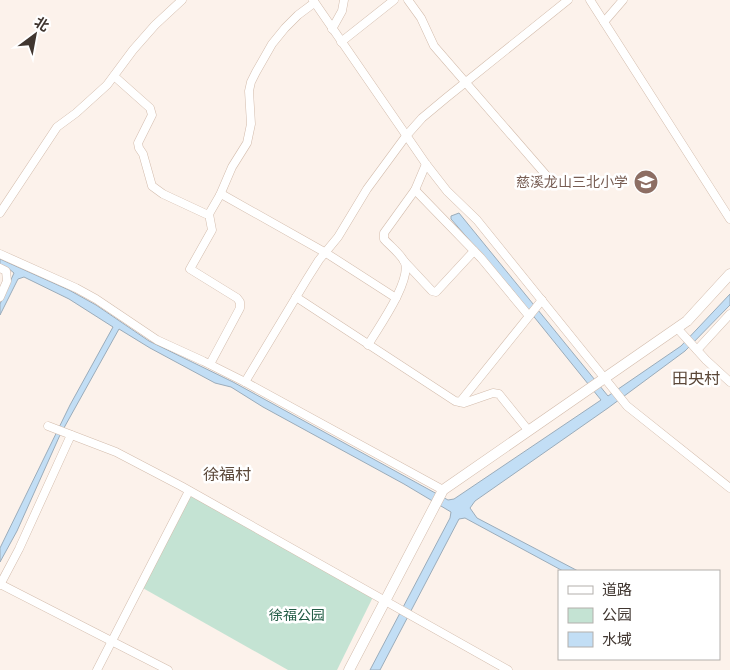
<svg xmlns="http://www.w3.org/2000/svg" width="730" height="670" font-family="Lato,'Noto Sans SC',sans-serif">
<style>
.green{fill:#c4e3d3}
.water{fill:#c2def5;stroke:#9bacba}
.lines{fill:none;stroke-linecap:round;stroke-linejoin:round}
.minor-casing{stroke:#d3bcac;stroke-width:9}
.tertiary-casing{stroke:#d3bcac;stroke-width:11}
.minor{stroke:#fff;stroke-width:8}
.tertiary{stroke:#fff;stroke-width:10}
.labels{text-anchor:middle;stroke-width:5;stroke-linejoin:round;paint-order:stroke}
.education-label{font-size:14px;fill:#785e54;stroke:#fff;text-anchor:end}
.park-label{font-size:14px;fill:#235d46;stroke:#fff}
.quarter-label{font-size:16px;fill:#5b4839;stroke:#fff}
</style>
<rect width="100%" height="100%" fill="#fcf2eb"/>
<path class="green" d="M189 494 373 597 337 670H288L141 587Z"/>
<path class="water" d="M459 213 608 396 681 346 730 294V305L685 351 608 408 475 501 470 508 477 518 578 571H563L465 518 459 519 380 670H370L450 518 451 512 404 484 263 407 231 387 215 383 150 348 119 329 60 435 17 531 0 562V548L70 405 113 327 69 299 24 277 18 279 0 315V304L14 273 8 268 0 265V259L69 290 96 305 149 341 233 382 448 500 454 499 601 400 510 287 451 219V216Z"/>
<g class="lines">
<defs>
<g id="minor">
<path d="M313 0 426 164 447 191 477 220 627 406 730 488"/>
<path d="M408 0 421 18 434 46 546 175"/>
<path d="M590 0 730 219"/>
<path d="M604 22 623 0"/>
<path d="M332 29 342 11 344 0"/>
<path d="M341 42 394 0"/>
<path d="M114 76 150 108 152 115 138 143 139 148 143 154 152 186 163 194 206 214H209L220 195H223L326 253 396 298"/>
<path d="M415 190 481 258 529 316"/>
<path d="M220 195 232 167 247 143 251 124 249 91 251 82 256 72 272 44 285 28 298 15 314 3"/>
<path d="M0 213 57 127 76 113 107 85 133 50 155 25 182 0"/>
<path d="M209 214 212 230 190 269 237 298 240 302V308L210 364"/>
<path d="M0 254 76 288 96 299 157 340 203 361 245 382 443 490"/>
<path d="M404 261 432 291 436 292 474 251"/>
<path d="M0 268 6 271 7 281 0 297"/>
<path d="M296 297 455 401 464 403 493 393 499 394 528 430"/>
<path d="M677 328 706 360 730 382"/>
<path d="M368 345C378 328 411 282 405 263 402 255 390 246 384 239V233L415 190 426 164"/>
<path d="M697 350 730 314"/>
<path d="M245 382 307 279 319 260 338 237 367 189 406 136 422 118 446 98 568 0"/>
<path d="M460 402 542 300"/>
<path d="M48 426 116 452 181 486 508 670"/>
<path d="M0 584 168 670"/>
<path d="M0 585 19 549 71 435"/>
<path d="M97 670 189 491"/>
</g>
<path id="tertiary" d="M349 670 443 490 687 321 730 274"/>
</defs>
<use href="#minor" class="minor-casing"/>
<use href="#tertiary" class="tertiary-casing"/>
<use href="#minor" class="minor"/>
<use href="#tertiary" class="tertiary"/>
</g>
<defs>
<symbol id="school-disc" viewBox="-11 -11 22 22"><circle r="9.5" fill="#8d6e63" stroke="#fff"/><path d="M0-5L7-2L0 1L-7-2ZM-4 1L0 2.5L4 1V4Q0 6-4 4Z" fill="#fff"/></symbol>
</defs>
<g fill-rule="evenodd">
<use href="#school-disc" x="632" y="168" width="28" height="28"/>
</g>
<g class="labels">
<g class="education-label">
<text x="628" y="187">慈溪龙山三北小学</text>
</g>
<g class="park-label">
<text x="297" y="620">徐福公园</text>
</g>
<g class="quarter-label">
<text x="696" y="384">田央村</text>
<text x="227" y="480">徐福村</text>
</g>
</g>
<rect x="558" y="570" width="162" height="90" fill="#ffffff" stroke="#b3afac"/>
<rect x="568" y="586" width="25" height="8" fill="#ffffff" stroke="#b3afac"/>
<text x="602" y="595" font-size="15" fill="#403630">道路</text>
<rect x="568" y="608" width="25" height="15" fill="#c4e3d3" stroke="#b3afac"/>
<text x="602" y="620" font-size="15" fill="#403630">公园</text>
<rect x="568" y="632" width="25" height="15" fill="#c2def5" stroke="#b3afac"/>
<text x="602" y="645" font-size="15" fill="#403630">水域</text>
<g transform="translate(35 35) rotate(32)" stroke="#ffffff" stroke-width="4" paint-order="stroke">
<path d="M0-4L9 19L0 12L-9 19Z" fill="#403630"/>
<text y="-8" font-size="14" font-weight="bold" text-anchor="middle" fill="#403630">北</text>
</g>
</svg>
